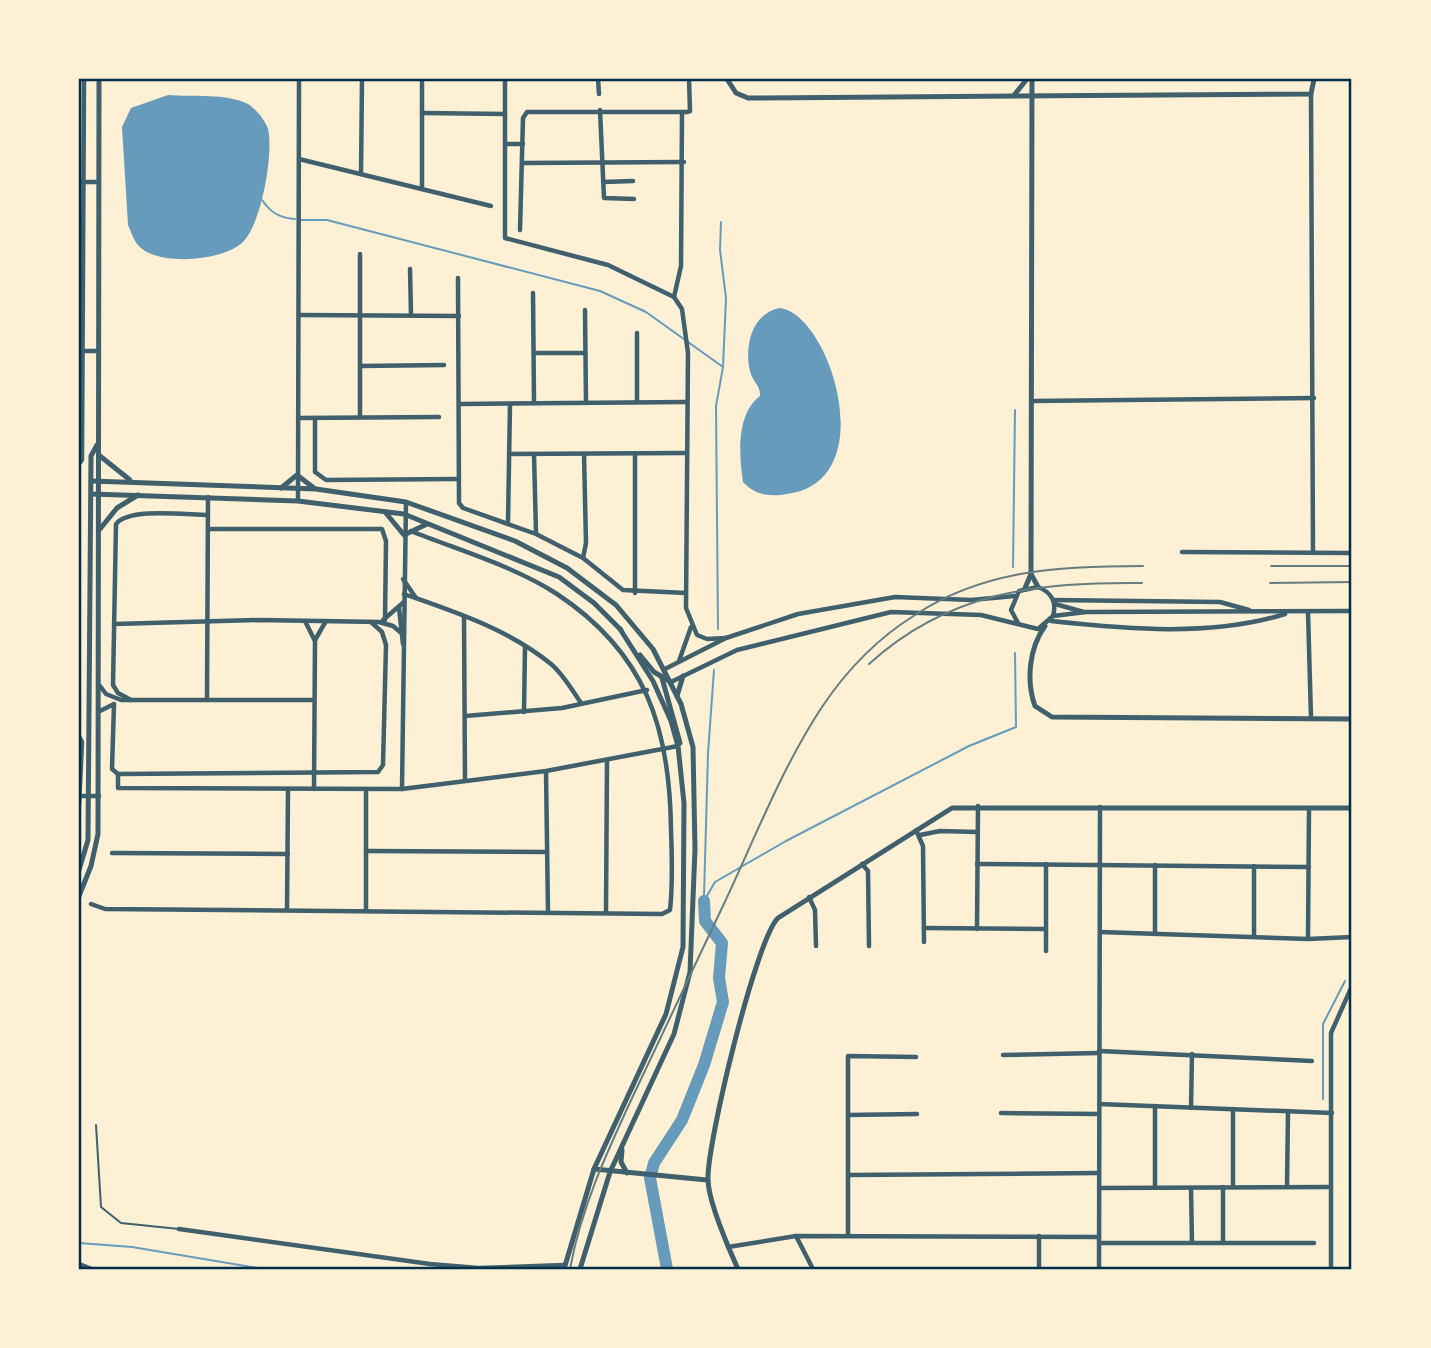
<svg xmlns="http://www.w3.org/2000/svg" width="1431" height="1348" font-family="'Fira Sans',sans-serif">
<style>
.water{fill:#669bbc}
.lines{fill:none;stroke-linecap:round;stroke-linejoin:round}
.stream{stroke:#669bbc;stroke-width:2}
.river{stroke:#669bbc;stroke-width:12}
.service{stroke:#3f606c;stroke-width:2}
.minor{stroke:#3f606c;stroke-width:4.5}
.tertiary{stroke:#3f606c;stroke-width:5}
.rail{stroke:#657d81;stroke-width:2}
.neatline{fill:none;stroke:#003049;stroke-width:2.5}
</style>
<rect width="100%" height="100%" fill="#fdf0d5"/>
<g class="water">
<path d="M168 95C193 97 226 93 248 104 256 109 265 120 268 129 274 153 261 225 243 242 223 261 162 266 141 248 134 242 132 234 128 225L122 127 131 108Z"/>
<path d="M780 308C831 315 883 482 787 494 769 497 755 495 743 482 739 455 736 414 760 396 761 386 752 381 750 371 744 346 752 313 780 308Z"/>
</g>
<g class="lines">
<g class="stream">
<path d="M262 200C271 213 280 218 295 219"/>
<path d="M301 220H327L600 291 646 312 723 367"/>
<path d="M1013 567 1015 410"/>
<path d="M718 629 716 406 723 367 726 298 720 250 721 222"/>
<path d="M704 897 708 753 714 670"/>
<path d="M704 901 715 882 786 841 969 746 1016 727 1015 653"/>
<path d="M1323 1099V1024L1345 981"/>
<path d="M79 1243 132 1247 264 1269"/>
</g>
<path class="river" d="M667 1269 650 1178 654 1163 682 1120 704 1065 723 1002 719 978 722 943 705 921 704 901"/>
<path class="service" d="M96 1125 101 1207 121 1223 179 1229"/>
<g class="minor">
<path d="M422 79V189"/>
<path d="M505 79V238L608 265 674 297 682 309 688 353 686 608 697 635 707 639 726 638"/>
<path d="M598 79 599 94"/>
<path d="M1311 94 1313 553"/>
<path d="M600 110 604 198 634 199"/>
<path d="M422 113 505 114"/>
<path d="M505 144H523"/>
<path d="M299 159 491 206"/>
<path d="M524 163 684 162"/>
<path d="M361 174 362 79"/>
<path d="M79 182H98"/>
<path d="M603 182 633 181"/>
<path d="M520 230 523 118 527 112H687L690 111 689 79"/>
<path d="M410 269 411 315"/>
<path d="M458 278 459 503 463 508 536 534 583 558 623 590 686 593"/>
<path d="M533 293 534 403"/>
<path d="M674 297 681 266 682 112"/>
<path d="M585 310 586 403"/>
<path d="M299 315 459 316"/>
<path d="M79 351H98"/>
<path d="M534 353H585"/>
<path d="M360 366 444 365"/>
<path d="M1031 401 1314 398"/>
<path d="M637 402V333"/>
<path d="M460 404 686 402"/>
<path d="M360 417V254"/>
<path d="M298 418 439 417"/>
<path d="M315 418V472L326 480 458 479"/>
<path d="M509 454 685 453"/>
<path d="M534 454 536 533"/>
<path d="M79 464 82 460 84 79"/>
<path d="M298 501 299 79"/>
<path d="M508 522 510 404"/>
<path d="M208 529H382L386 541 385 620"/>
<path d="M1182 552 1352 553"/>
<path d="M583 558 586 543 584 454"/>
<path d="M403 579 416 598"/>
<path d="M635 593V453"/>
<path d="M404 594C455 612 508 629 551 664 563 674 572 690 581 703"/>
<path d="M1053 600 1220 602 1249 610"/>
<path d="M1055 604 1084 612"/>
<path d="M399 608 403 644"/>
<path d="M1308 612 1311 718"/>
<path d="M1053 616 1086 612 1352 611"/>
<path d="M464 617 465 781"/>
<path d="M383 620 404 602"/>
<path d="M305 621 315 641 314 789"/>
<path d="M1051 621C1127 629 1211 637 1285 614"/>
<path d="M114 624 260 620 379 622 393 626 400 632"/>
<path d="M315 640 326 621"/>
<path d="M679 661 691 627"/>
<path d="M665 669 726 638 798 614 895 597 971 600 1015 596"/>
<path d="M671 682 737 650 891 612 981 615 1038 629 1053 616C1057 602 1051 592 1038 587L1019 591 1011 610 1018 623"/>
<path d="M100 686 106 694 121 700H314"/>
<path d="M207 699 208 497"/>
<path d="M131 700 118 693 113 685 116 524C129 507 187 515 208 515"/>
<path d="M114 704 112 769 118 774 378 772 383 765 386 645 382 632 371 622"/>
<path d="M100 711 114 704"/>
<path d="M524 712 525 647"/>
<path d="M465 716 562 708 647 690"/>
<path d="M79 736 82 742 79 806"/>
<path d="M546 771 548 913"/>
<path d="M118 774V788L402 789 546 771 678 746"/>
<path d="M402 789 406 502"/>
<path d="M366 790V911"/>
<path d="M79 796H99"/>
<path d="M916 830 923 846 924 942"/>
<path d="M920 835 940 831 978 832"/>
<path d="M366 851 547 852"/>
<path d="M112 853 288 854"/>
<path d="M862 864 868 871 869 946"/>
<path d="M977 864 1309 867"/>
<path d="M809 897 815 910 816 946"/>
<path d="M91 904 105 909 662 914 670 910C673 884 672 856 671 830 670 728 646 653 557 594 514 566 458 550 411 531"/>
<path d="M287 910 288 790"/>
<path d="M606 913 607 760"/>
<path d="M924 928 1046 929"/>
<path d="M977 929 978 806"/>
<path d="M1100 932 1308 939 1352 937"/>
<path d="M1155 934V865"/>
<path d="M1254 937V866"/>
<path d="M1308 939 1309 808"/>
<path d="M1046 951V864"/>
<path d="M1099 1051 1312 1061"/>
<path d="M1003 1055 1099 1053"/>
<path d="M1099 1104 1332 1113"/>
<path d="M1191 1108 1192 1054"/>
<path d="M1233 1109V1187"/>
<path d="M1001 1113 1099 1114"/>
<path d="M848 1115 917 1114"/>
<path d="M848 1175 1099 1173"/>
<path d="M1155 1187V1106"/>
<path d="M1287 1187 1288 1111"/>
<path d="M1099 1188 1331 1187"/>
<path d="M1191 1188 1192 1243"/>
<path d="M179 1229 430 1264 478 1268 565 1265"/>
<path d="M848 1235V1056L916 1057"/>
<path d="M796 1236 813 1269"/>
<path d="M1039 1236V1269"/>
<path d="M1099 1243H1314"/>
<path d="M1223 1243V1187"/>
<path d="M728 1247 796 1236 1099 1237"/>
<path d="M79 1264 92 1269"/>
<path d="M1099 1269 1100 807"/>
<path d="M1331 1269V1033L1352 986"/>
</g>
<g class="tertiary">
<path d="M727 79 736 93 748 98 1311 94 1314 79"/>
<path d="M1015 94 1027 79"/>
<path d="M100 456 130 480"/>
<path d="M91 481 316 489 406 502 515 541 567 568 616 605 653 649 681 704 693 747 695 849 690 972 674 1034 610 1172 580 1269"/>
<path d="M281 488 297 475 314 488"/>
<path d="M91 494 298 501 404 514 559 577 594 603 621 630"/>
<path d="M385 512 404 535 427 524"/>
<path d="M100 529 117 508 138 495"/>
<path d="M1031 574 1038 587"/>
<path d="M1025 588 1031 574 1032 79"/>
<path d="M1045 626C1029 648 1026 681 1035 706L1052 717 1352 719"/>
<path d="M640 655 654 672 671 682"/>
<path d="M662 678 680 743"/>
<path d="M677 696 683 676"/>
<path d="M79 870 88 840 91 456 97 445"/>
<path d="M79 896 91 866 98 834 99 79"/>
<path d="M622 1150 621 1162 627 1173"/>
<path d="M594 1169 707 1180"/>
<path d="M564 1269 594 1169 666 1014 683 947 684 803 678 746 671 721 653 681 620 629"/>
<path d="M738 1269C729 1249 708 1200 708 1179 707 1143 756 939 778 918L952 808H1352"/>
</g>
<g class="rail">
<path d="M1271 566H1352"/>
<path d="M1270 583 1352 582"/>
<path d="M869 664C949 591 1039 582 1142 583"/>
<path d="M570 1269C581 1208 607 1152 633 1096 662 1034 692 972 721 910 753 843 781 769 822 707 846 671 878 638 915 615 984 569 1063 566 1143 566"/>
</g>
</g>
<rect width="1431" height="1348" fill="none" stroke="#fdf0d5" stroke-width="161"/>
<rect x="80" y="80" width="1270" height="1188" class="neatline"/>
</svg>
